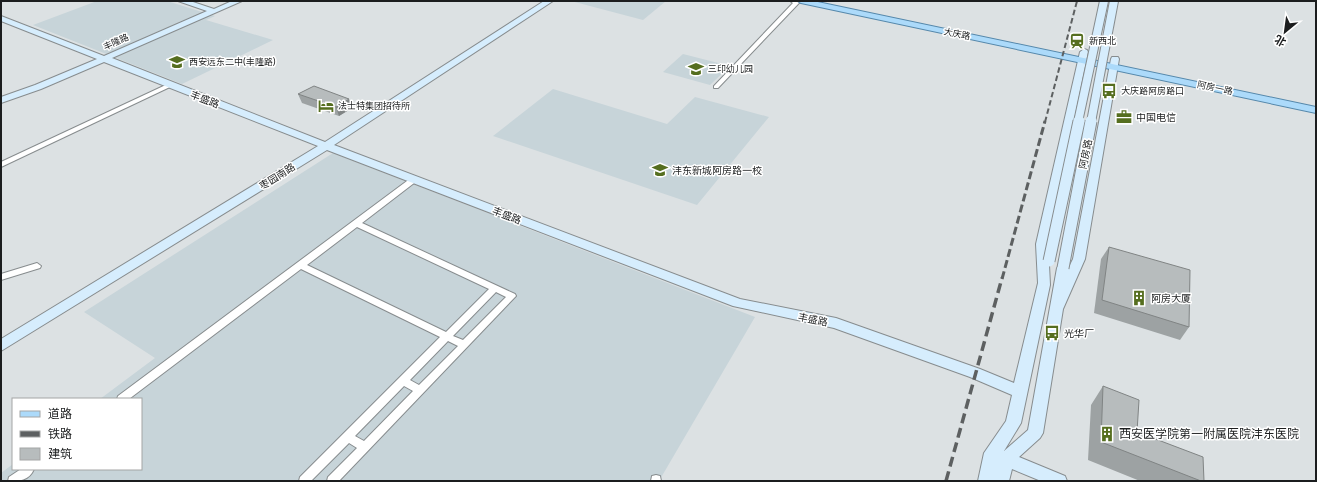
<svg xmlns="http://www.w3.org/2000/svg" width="1317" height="482" font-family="'Varela Round','Noto Sans SC',sans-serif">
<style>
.built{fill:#c7d4d9}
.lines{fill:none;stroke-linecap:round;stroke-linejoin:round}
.street-casing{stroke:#878c8e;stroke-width:2}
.secondary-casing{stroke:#878c8e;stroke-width:2}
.primary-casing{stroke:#5688ab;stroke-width:2}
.street{fill:#fff;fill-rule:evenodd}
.secondary{fill:#d6edfd;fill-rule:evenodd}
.primary{fill:#acdafa;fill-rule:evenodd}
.rail-far2{stroke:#5d6061;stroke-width:2;stroke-dasharray:5.5 3;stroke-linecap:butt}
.rail-far1{stroke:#5d6061;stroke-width:3;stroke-dasharray:8 3.5;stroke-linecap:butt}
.rail{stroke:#5d6061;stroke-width:3.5;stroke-dasharray:10 5;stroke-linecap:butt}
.secondary-bridge-far1-casing{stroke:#878c8e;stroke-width:10;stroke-linecap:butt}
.secondary-bridge-casing{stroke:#878c8e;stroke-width:13;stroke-linecap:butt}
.secondary-bridge-far1{stroke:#d6edfd;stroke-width:8}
.secondary-bridge{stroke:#d6edfd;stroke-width:11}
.wall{fill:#9da2a3}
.shaded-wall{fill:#808484}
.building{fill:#b7bcbd;stroke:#808484}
.labels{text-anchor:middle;stroke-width:3;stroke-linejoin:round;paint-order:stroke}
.far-street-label{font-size:9px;fill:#1b1d1e;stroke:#fff}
.far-poi-label{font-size:9px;fill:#1b1d1e;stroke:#fff;text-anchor:start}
.street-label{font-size:10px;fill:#1b1d1e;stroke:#fff}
.poi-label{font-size:10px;fill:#1b1d1e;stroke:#fff;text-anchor:start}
.near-poi-label{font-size:12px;fill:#1b1d1e;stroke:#fff;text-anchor:start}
</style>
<rect width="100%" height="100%" fill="#dce1e3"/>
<g class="built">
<path d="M97 1H167L215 16 206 20 273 40 182 84 33 25Z"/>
<path d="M571 1H666L643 20Z"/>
<path d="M683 54 730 66 710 85 663 72Z"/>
<path d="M553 89 667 124 695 97 769 117 697 205 493 136Z"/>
<path d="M333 153 755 317 659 481H1V473L13 464V469H141V399H100L155 358 84 312Z"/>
</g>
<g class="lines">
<defs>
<g id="street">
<path d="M790 1H796L799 3 718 88H714V86L793 3Z"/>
<path d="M170 83 173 85 172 86 1 167V162Z"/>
<path d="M411 178H417L418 180 362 223 515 294 516 296 339 481H327L328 477 357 448 349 443 311 481H299L300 477 440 337 301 269 129 399H117L118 396ZM357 227 489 289 446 332 307 265ZM496 292 506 297 463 340 453 336ZM448 341 458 346 419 385 410 380ZM404 386 413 391 364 441 355 436Z"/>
<path d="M37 263 41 266 40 268 1 280V274Z"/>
<path d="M21 469H34C29 481 19 481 8 481L9 477Z"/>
<path d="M656 475 660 476 661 481H651L652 476Z"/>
</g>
<path id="secondary" d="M178 1H190L214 9 232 1H242L112 58 325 142 544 1H553L334 145 740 299 836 318 980 369 1014 383 1038 283 1036 244 1080 52 1084 49 1087 50 1088 52 1048 244 1050 285 1021 423 1004 451 1028 430 1057 268 1059 265 1063 264 1069 267 1073 259 1111 59 1112 57H1118L1119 59 1085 259 1063 309 1043 433 1040 438 1019 457 1065 476 1067 481H1041L1012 469 1009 481H978L984 453 1006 421 1012 395 970 377 834 328 733 306 327 150 1 351V339L318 146 104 62 41 89 1 103V97L35 85 97 59 1 21V16L104 56 207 11Z"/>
<path id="primary" d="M797 1H813L1316 107V113L801 3Z"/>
</defs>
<use href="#street" class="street-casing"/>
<use href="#secondary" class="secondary-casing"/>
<use href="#primary" class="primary-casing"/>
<use href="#street" class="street"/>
<use href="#secondary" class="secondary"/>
<use href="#primary" class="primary"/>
<path class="rail-far2" d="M1045 122 1077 1"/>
<path class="rail-far1" d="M1002 279 1045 121"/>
<path class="rail" d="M946 481 1002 278"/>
<defs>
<g id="secondary-bridge-far1">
<path d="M1078 122 1104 1"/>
<path d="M1091 122 1114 1"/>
</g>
<g id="secondary-bridge">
<path d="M1049 261 1079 121"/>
<path d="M1063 268 1091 121"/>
</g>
</defs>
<use href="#secondary-bridge-far1" class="secondary-bridge-far1-casing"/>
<use href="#secondary-bridge" class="secondary-bridge-casing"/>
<use href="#secondary-bridge-far1" class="secondary-bridge-far1"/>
<use href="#secondary-bridge" class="secondary-bridge"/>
</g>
<g class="wall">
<path d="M298 94 352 108 339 116 302 103Z"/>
<path d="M1109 247 1189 327 1180 340 1094 313 1101 259Z"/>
<path d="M1103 386 1137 432 1204 481H1140L1088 460 1091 405Z"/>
</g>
<path class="shaded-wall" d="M349 99 352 108 339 116 336 107Z"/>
<g class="building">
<path d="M314 86 349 99 336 107 298 94Z"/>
<path d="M1109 247 1190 270 1189 327 1102 300Z"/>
<path d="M1103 386 1139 400 1137 432 1203 457 1204 481H1201L1101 442Z"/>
</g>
<defs>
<symbol id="station-bare" viewBox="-9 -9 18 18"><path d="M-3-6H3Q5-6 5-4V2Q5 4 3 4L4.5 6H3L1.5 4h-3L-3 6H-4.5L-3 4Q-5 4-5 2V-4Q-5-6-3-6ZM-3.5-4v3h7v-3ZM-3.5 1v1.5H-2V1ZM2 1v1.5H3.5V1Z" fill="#556e1f" stroke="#fff" stroke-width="2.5" paint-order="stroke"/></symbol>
<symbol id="school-bare" viewBox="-9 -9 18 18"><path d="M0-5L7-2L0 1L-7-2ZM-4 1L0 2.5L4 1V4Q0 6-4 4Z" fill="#556e1f" stroke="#fff" stroke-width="2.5" paint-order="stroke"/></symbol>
<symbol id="bus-bare" viewBox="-9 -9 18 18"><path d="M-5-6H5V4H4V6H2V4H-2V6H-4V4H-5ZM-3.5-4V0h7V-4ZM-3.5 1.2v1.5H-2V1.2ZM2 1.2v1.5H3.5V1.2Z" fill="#556e1f" stroke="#fff" stroke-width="2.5" paint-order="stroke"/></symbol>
<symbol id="hotel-bare" viewBox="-9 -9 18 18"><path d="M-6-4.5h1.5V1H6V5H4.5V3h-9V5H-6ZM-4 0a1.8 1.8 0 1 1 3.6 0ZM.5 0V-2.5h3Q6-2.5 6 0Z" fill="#556e1f" stroke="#fff" stroke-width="2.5" paint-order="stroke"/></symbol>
<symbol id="office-bare" viewBox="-9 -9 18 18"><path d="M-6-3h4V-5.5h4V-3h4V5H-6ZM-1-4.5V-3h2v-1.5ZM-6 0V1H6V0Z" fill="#556e1f" stroke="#fff" stroke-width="2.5" paint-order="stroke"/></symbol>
<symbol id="building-bare" viewBox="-9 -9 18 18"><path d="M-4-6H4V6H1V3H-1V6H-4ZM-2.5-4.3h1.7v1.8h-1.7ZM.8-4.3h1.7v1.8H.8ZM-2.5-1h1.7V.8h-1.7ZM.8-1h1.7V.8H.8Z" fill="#556e1f" stroke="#fff" stroke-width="2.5" paint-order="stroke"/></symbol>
</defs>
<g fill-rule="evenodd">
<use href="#station-bare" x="1066" y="30" width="22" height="22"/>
<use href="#school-bare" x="166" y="51" width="22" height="22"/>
<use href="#school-bare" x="685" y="58" width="22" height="22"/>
<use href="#bus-bare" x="1098" y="80" width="22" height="22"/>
<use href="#hotel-bare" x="315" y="95" width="22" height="22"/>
<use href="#office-bare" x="1113" y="106" width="22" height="22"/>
<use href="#school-bare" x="649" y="159" width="22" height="22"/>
<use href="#building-bare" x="1128" y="287" width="22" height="22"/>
<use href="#bus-bare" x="1041" y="322" width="22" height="22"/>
<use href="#building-bare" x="1096" y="423" width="22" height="22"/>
</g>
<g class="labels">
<g class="far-street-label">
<text transform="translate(957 34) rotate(12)" y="3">大庆路</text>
<text transform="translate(116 42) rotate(-24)" y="3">丰隆路</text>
<text transform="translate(1215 88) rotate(12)" y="3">阿房一路</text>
</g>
<g class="far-poi-label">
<text x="1089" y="44">新西北</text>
<text x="189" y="65">西安远东二中(丰隆路)</text>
<text x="708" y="72">三印幼儿园</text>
<text x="1121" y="94">大庆路阿房路口</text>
<text x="338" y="109">法士特集团招待所</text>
</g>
<g class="street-label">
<text transform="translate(205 99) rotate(21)" y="4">丰盛路</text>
<text transform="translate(1085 154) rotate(-79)" y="4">阿房路</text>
<text transform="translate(277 176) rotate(-32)" y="4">枣园南路</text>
<text transform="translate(507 215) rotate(21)" y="4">丰盛路</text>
<text transform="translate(813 319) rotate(11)" y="4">丰盛路</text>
</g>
<g class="poi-label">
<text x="1136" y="121">中国电信</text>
<text x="672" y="174">沣东新城阿房路一校</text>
<text x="1151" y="302">阿房大厦</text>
<text x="1064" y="337">光华厂</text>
</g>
<g class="near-poi-label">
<text x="1119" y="438">西安医学院第一附属医院沣东医院</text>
</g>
</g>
<rect width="1317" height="482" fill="none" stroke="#1b1d1e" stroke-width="4"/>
<rect x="12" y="398" width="130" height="72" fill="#ffffff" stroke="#a4a5a5"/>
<rect x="20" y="411" width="20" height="6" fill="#acdafa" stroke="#a4a5a5"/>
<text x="48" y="418" font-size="12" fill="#1b1d1e">道路</text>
<rect x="20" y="431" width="20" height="6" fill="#5d6061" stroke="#a4a5a5"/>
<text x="48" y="438" font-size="12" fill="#1b1d1e">铁路</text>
<rect x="20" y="448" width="20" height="12" fill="#b7bcbd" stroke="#a4a5a5"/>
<text x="48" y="458" font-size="12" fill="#1b1d1e">建筑</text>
<g transform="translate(1285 32) rotate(209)" stroke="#ffffff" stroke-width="3" paint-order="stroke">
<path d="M0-3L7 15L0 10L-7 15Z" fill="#1b1d1e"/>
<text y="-6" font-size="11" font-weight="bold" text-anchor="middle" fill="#1b1d1e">北</text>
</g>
</svg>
